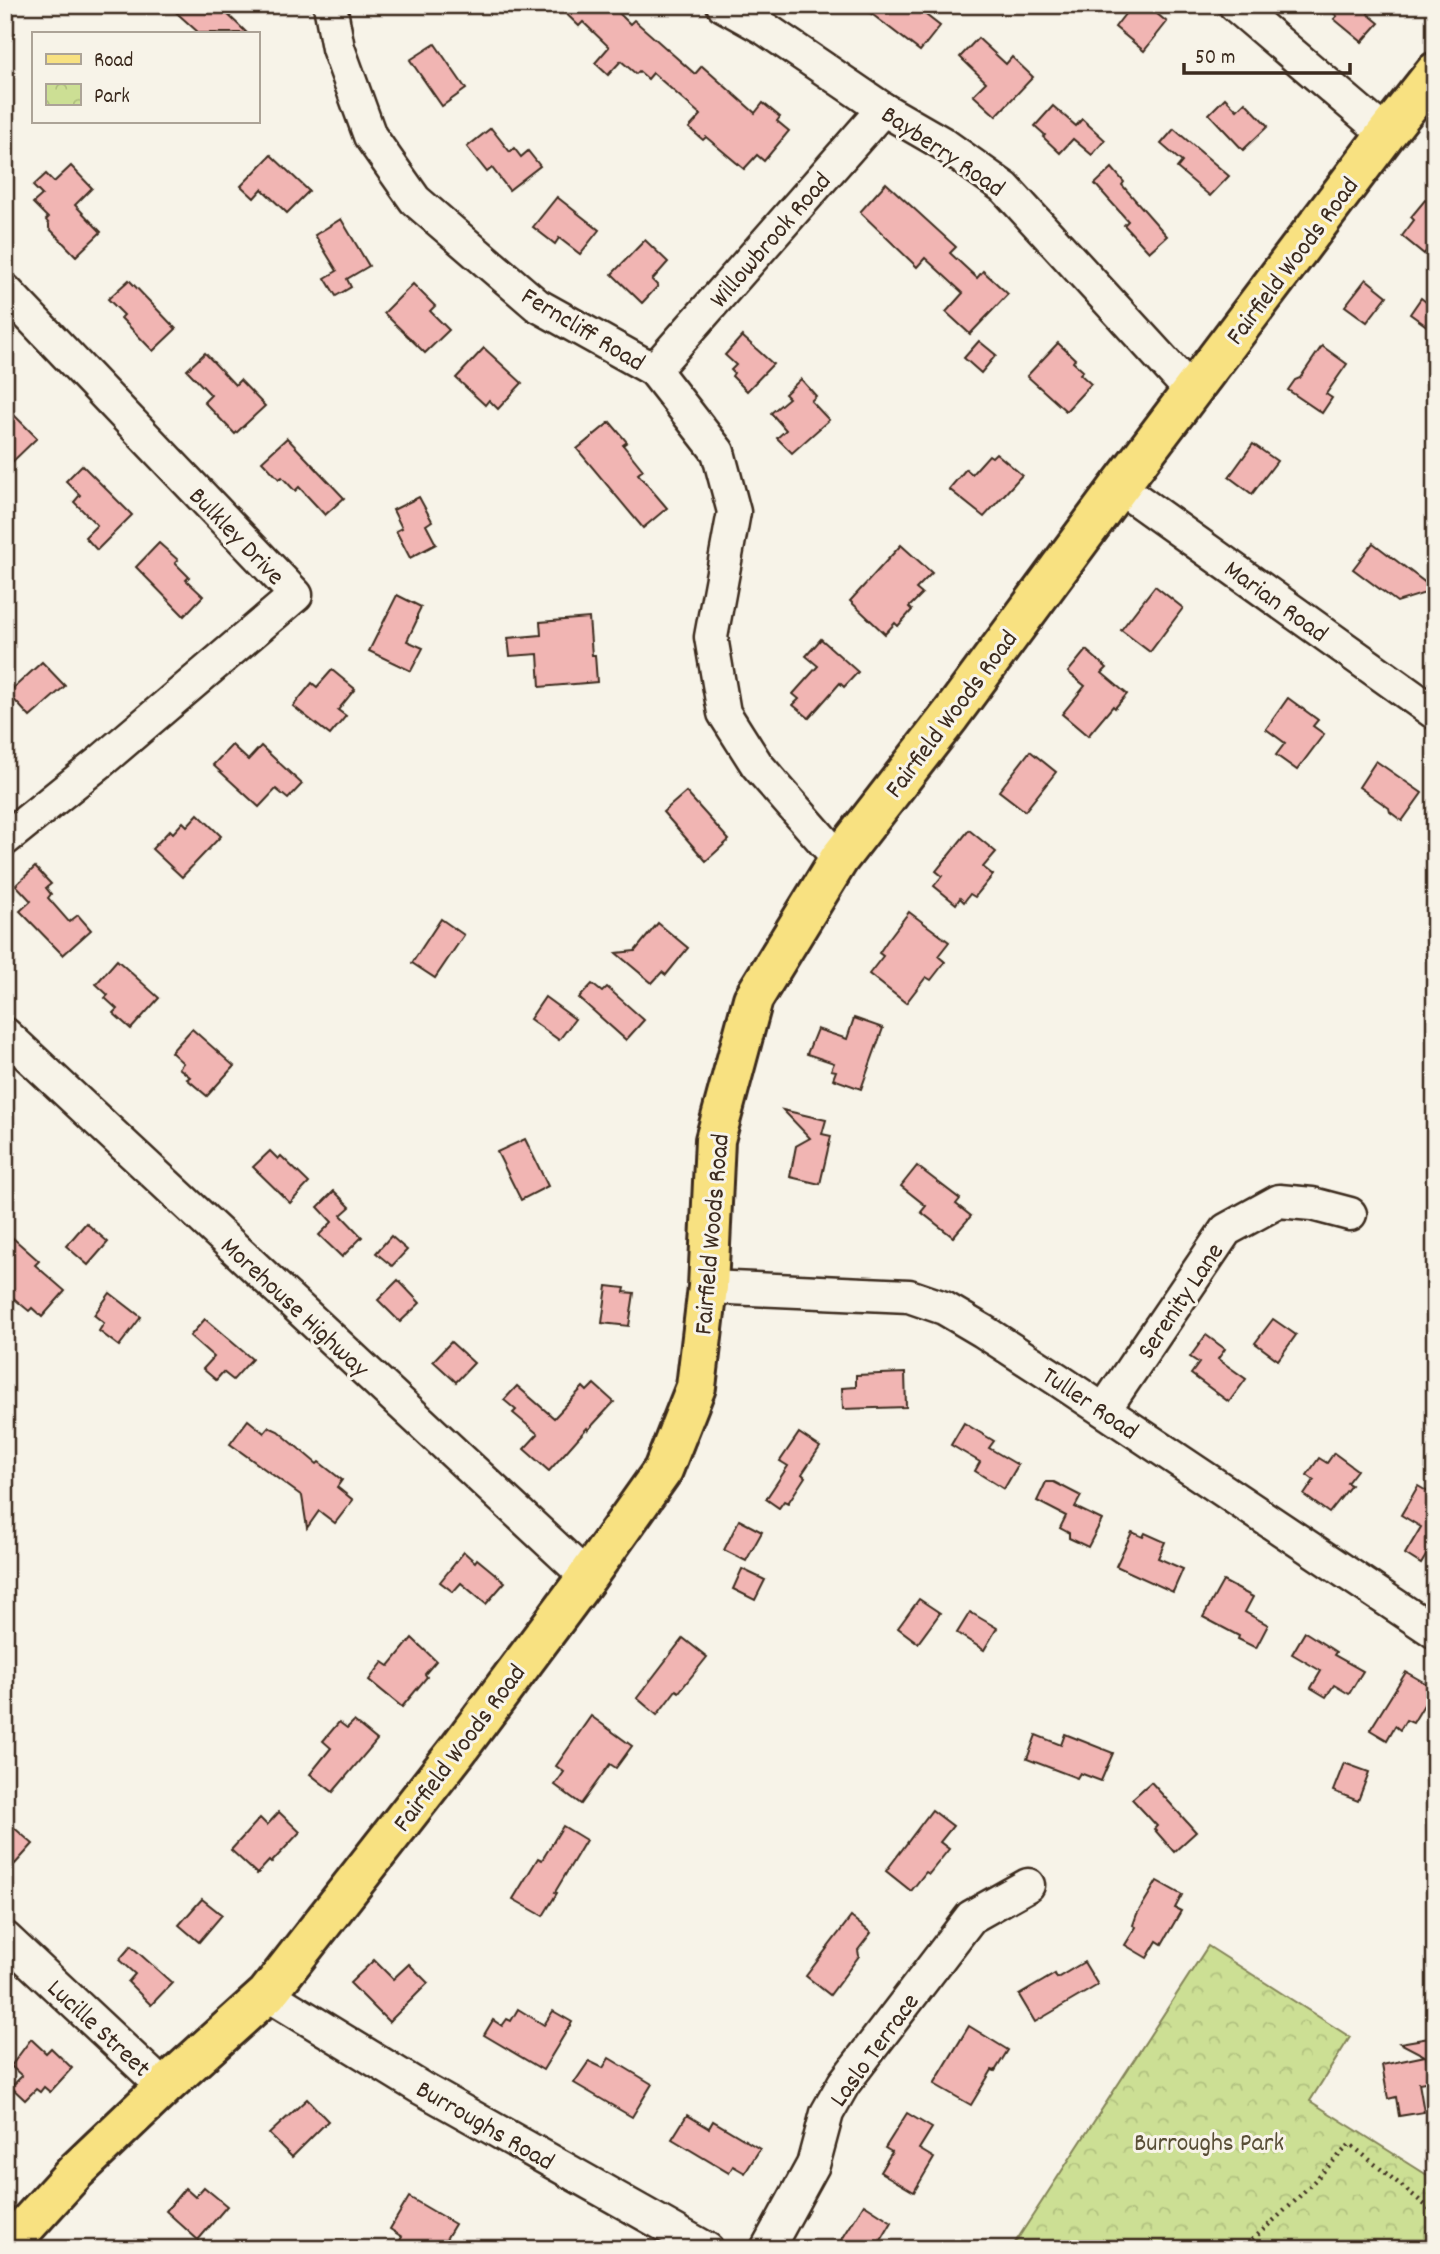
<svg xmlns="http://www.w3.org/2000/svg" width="1440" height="2254" font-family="Dekko,sans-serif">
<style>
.park{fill:url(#park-crowns);stroke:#848459;stroke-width:2}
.building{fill:#f1b5b3;stroke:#3b2a1e;stroke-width:2}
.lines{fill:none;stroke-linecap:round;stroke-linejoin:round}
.minor-casing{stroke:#3b2a1e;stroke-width:37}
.major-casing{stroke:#3b2a1e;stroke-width:44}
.path{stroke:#3b2a1e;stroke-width:4.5;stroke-dasharray:2 5;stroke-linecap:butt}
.minor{stroke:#f7f3e8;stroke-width:32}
.major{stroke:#f8e181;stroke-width:38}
.labels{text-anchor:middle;stroke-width:6;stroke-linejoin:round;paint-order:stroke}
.street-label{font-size:26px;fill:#3b2a1e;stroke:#f7f3e8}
.park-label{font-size:26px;fill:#584e36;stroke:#f7f3e8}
</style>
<defs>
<pattern id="park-crowns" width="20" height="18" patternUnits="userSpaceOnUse" patternTransform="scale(1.75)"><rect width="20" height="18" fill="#ccdf94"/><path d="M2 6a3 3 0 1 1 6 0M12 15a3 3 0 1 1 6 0" fill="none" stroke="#b0c07f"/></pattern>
</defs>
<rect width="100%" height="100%" fill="#f7f3e8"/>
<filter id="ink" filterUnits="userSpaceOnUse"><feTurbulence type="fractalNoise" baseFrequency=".0143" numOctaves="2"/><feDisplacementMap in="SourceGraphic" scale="14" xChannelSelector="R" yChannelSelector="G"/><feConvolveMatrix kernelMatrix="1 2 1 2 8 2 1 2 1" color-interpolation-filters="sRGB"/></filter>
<g filter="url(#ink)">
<path class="park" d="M1208 1946 1350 2037 1310 2101 1435 2180V2249H1011Z"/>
<g class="building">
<path d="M168 5H218L247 33H199Z"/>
<path d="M557 5H611L630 24 634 20 695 74 702 66 755 113 763 103 780 117 777 121 789 131 764 161 757 155 744 169 706 137 703 140 689 128 701 115 653 73 648 79 639 71 636 74 621 61 608 75 595 63 609 47 583 22 579 26Z"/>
<path d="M860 5H913L940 26 920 51Z"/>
<path d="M1132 5H1146L1167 22 1144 51 1115 27Z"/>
<path d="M1323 5H1369L1368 14 1379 23 1362 42 1334 19 1337 16Z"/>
<path d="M978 38 1006 64 1012 57 1033 77 996 116 973 95 986 82 960 57Z"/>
<path d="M435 44 466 89 442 106 410 60Z"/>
<path d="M1225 98 1237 110 1245 102 1268 126 1243 150 1209 114Z"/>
<path d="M1053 106 1076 126 1082 119 1105 140 1092 155 1073 139 1060 153 1043 137 1045 135 1035 126Z"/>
<path d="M491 128 510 152 514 148 521 157 528 151 540 166 509 190 492 168 487 172 467 147Z"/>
<path d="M1174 129 1229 176 1210 196 1177 168 1182 162 1161 144Z"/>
<path d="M271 155 309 191 287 213 262 189 254 198 241 186Z"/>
<path d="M71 166 92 188 75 205 101 232 76 256 49 228V224L46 220 48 218 33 203 42 195 33 186 46 174 54 182Z"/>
<path d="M1112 168 1124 182 1122 185 1167 236 1149 252 1124 225 1128 221 1095 184Z"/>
<path d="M886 183 956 247 950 253 977 278 983 271 1008 294 970 334 946 312 963 293 925 258 917 267 860 212Z"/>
<path d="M557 197 599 230 580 254 559 238 555 244 533 227Z"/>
<path d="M1425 200 1435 207V241L1424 254 1402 236 1414 220 1411 217Z"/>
<path d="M341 219 369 266 347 279 351 287 336 296 325 278 337 271 315 235Z"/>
<path d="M645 240 668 262 652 280 658 286 642 303 612 274Z"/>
<path d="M1366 279 1387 296 1367 322 1345 306Z"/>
<path d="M129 280 176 329 153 351 121 318 124 315 108 299Z"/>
<path d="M413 284 435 306 430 311 449 330 425 353 384 313Z"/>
<path d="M1421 298 1435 309V332L1410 314Z"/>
<path d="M742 336 773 364 747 391 732 376 734 373 731 370 736 365 725 355Z"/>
<path d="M979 341 996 355 981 373 964 358Z"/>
<path d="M1058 343 1075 359 1073 362 1083 371 1080 374 1091 384 1066 411 1027 376Z"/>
<path d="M1322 346 1347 364 1326 394 1332 398 1322 413 1288 390 1295 380 1300 378Z"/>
<path d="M484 348 522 383 498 409 489 400 485 405 456 378Z"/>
<path d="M205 353 235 385 240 380 265 406 235 434 204 402 211 395 187 370Z"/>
<path d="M801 379 816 396 811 401 829 420 792 453 777 438 786 430 771 413 789 398 785 394Z"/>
<path d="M5 406 37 438 5 469Z"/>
<path d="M610 422 627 442 623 445 643 470 638 474 667 508 643 528 577 449Z"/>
<path d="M287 438 344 498 325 515 299 487 295 491 282 477 279 479 262 461Z"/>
<path d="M1253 444 1277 461 1252 494 1229 477Z"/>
<path d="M996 453 1022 475 984 517 949 489 966 469 972 474 989 455 992 457Z"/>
<path d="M82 465 132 515 97 550 85 537 97 525 74 502 80 495 66 481Z"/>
<path d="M419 497 432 521 426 525 436 544 410 558 396 531 402 528 393 510Z"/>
<path d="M159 543 178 560 175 563 189 577 186 580 203 596 184 616 136 567Z"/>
<path d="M1373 543 1435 590 1397 602 1353 569Z"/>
<path d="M901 545 932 573 916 589 922 594 909 607 912 610 898 626 895 623 885 634 850 601Z"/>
<path d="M1155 586 1183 608 1150 652 1121 630Z"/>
<path d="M397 595 421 607 417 615V620L407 641 423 648 411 671 369 651Z"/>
<path d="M589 618 592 655H595L597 682 540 687 538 654 510 656 508 638 541 635 540 622Z"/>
<path d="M821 639 858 672 844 687 840 683 809 718 793 705 799 699 793 694 818 666 806 656Z"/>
<path d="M1086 650 1107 668 1102 673 1127 694 1115 708 1113 706 1088 736 1062 714 1085 686 1068 672Z"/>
<path d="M42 662 65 686 30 717 8 693Z"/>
<path d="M332 670 355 689 338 710 346 716 330 735 293 706 312 683 317 687Z"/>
<path d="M1288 698 1318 720 1313 726 1324 734 1297 770 1276 755 1285 743 1266 729Z"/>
<path d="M232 745 248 760 261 746 302 784 288 799 276 789 259 807 213 765Z"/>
<path d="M1030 751 1056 772 1025 811 999 791Z"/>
<path d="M1376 761 1422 793 1402 821 1390 812 1389 808 1359 787Z"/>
<path d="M686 792 729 840 706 861 663 812Z"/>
<path d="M198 814 221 836 182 877 152 849 170 830 173 833 183 822 187 826Z"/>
<path d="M969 830 996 852 983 867 993 875 975 897 970 894 964 902 960 898 956 904 934 886 942 876 936 871Z"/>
<path d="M35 867 51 884 46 888 51 894 48 898 69 922 78 915 91 930 63 955 20 911 31 901 16 885Z"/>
<path d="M909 912 949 942 938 956 945 962 931 980 926 977 906 1003 869 974 883 956 879 953 887 941Z"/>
<path d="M441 919 464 935 435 978 412 963Z"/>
<path d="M658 923 688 948 666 975 662 972 652 983 616 953 635 951Z"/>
<path d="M117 960 159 998 131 1029 113 1013 117 1009 105 998 108 995 96 984Z"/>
<path d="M592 984 602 992 607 987 644 1020 626 1040 579 998Z"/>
<path d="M545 997 575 1019 559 1040 530 1019Z"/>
<path d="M854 1018 883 1028 861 1089 833 1079 836 1071 831 1070 834 1063 807 1054 817 1029 847 1039Z"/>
<path d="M192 1029 234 1066 207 1096 187 1079 190 1077 179 1068 183 1063 171 1052Z"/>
<path d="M783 1110 826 1120 822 1134 831 1136 820 1184 790 1177 796 1146 810 1138Z"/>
<path d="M525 1139 548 1186 521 1200 497 1152Z"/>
<path d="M270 1151 278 1159 281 1156 309 1183 290 1203 253 1167Z"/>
<path d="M917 1166 960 1199 956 1204 971 1216 953 1237 921 1212 926 1206 901 1186Z"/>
<path d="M334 1191 350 1207 341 1215 362 1237 342 1257 319 1235 332 1222 318 1207Z"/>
<path d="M86 1223 108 1242 88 1265 66 1246Z"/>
<path d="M5 1231 39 1261 35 1265 65 1291 42 1317 32 1308 29 1311 5 1291Z"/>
<path d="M391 1236 407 1250 392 1266 376 1253Z"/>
<path d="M398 1280 420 1303 400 1322 378 1300Z"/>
<path d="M607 1286 625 1288 624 1292 634 1293 629 1326 602 1323Z"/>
<path d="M110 1293 141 1317 119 1346 99 1331 104 1323 94 1315Z"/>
<path d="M205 1319 252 1359 233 1380 223 1372 216 1380 203 1369 214 1357 190 1336Z"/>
<path d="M1273 1319 1296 1335 1278 1360 1255 1343Z"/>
<path d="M1206 1335 1225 1349 1218 1359 1246 1379 1229 1402 1191 1374 1199 1363 1190 1357Z"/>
<path d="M451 1342 474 1363 456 1382 433 1361Z"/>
<path d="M905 1373 906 1407 843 1409 842 1388 856 1387V1375Z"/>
<path d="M594 1384 614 1402 588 1430 587 1428 549 1471 524 1449 538 1434 513 1413 516 1410 504 1400 517 1386 554 1418 583 1387 587 1391Z"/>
<path d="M248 1420 264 1433 269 1427 278 1431 317 1464 319 1462 342 1480 337 1487 353 1500 335 1523 319 1511 307 1528 302 1496 230 1444Z"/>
<path d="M964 1423 994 1441 989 1448 1018 1465 1004 1489 975 1471 980 1462 951 1445Z"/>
<path d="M799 1433 820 1447 802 1474 805 1477 788 1503 784 1501 779 1508 766 1499 788 1466 780 1461Z"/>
<path d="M1334 1453 1357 1470 1347 1483 1351 1485 1329 1513 1304 1495 1314 1480 1307 1475 1319 1458 1327 1463Z"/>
<path d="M1046 1482H1054L1081 1496 1075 1507 1102 1520 1088 1547 1069 1538V1533L1060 1528 1066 1516 1037 1501Z"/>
<path d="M1418 1486 1435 1496V1558L1427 1554 1421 1564 1405 1554 1421 1527 1401 1515Z"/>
<path d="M739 1520 762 1532 746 1561 724 1550Z"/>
<path d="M1132 1532 1143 1537 1145 1533 1165 1542 1158 1558 1183 1569 1173 1592 1116 1566Z"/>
<path d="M464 1552 475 1562 477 1559 505 1582 486 1604 461 1583 453 1592 440 1582Z"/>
<path d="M742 1569 765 1580 755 1600 733 1589Z"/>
<path d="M1223 1581 1253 1597 1245 1612 1268 1625 1256 1648 1238 1639 1239 1636 1203 1617Z"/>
<path d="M919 1599 940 1613 918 1643 898 1628Z"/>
<path d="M970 1612 997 1628 984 1650 957 1633Z"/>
<path d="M1305 1632 1336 1652 1334 1655 1363 1671 1349 1694 1334 1685 1326 1697 1311 1688 1321 1671 1292 1654Z"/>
<path d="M412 1638 436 1661 425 1674 427 1677 402 1707 369 1680 383 1662 389 1666Z"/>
<path d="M683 1638 707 1657 679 1692 676 1690 657 1715 637 1698Z"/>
<path d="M1406 1672 1434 1688 1413 1723 1406 1720 1400 1730 1395 1726 1387 1740 1370 1730Z"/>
<path d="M591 1716 632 1746 616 1768 610 1764 581 1804 555 1785 564 1772 556 1766Z"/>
<path d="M354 1721 377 1740 333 1792 310 1774 331 1748 323 1741 339 1722 347 1728Z"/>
<path d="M1065 1734 1113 1753 1101 1781 1080 1773 1077 1778 1027 1759 1036 1735 1061 1745Z"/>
<path d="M1344 1763 1369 1772 1358 1801 1333 1791Z"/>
<path d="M1151 1782 1196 1832 1174 1852 1154 1829 1157 1826 1132 1799Z"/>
<path d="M932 1810 953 1826 940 1842 949 1849 929 1874 926 1872 911 1891 886 1871Z"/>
<path d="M279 1812 300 1832 271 1863 269 1861 257 1874 231 1850 260 1818 267 1825Z"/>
<path d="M5 1820 33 1844 15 1864 5 1855Z"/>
<path d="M563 1826 586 1840 555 1892 557 1893 543 1916 513 1899 538 1858 542 1860Z"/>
<path d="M1157 1881 1182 1895 1175 1908 1181 1911 1162 1944 1157 1941 1147 1958 1125 1945 1136 1927 1133 1925 1137 1914Z"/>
<path d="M202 1899 222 1915 199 1942 179 1925Z"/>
<path d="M851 1917 871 1933 858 1950 859 1956 830 1995 806 1976Z"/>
<path d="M131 1946 172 1983 151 2005 128 1982 135 1974 119 1960Z"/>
<path d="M374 1960 393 1979 409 1964 428 1983 389 2022 350 1983Z"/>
<path d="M1084 1962 1098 1985 1035 2022 1019 1995 1055 1974 1057 1978Z"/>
<path d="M518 2009 544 2025 553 2011 572 2022 543 2070 484 2035 493 2020 502 2026 507 2019 511 2021Z"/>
<path d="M969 2026 1008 2050 995 2071 992 2070 971 2105 934 2084Z"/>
<path d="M1435 2037V2062L1426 2057 1431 2081 1419 2083 1424 2112 1399 2116 1396 2097 1388 2099 1382 2065 1425 2056 1400 2043Z"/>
<path d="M31 2039 46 2053 51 2048 72 2068 50 2092 44 2087 40 2092 36 2089 25 2100 11 2087 22 2076 11 2066Z"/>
<path d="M609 2058 652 2084 632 2117 574 2083 589 2061 603 2068Z"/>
<path d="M307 2099 328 2121 292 2157 269 2134Z"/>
<path d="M907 2113 932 2128 919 2149 934 2158 914 2192 880 2172 892 2152 885 2148Z"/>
<path d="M687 2115 709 2128 713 2121 760 2149 745 2173 733 2166 729 2173 672 2139Z"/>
<path d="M204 2187 227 2206 198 2240 166 2211 185 2188 195 2197Z"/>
<path d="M409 2197 455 2224 440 2249H395L402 2237 390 2229Z"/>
<path d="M864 2204 892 2222 876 2249H836Z"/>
</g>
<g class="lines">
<defs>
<g id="minor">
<path d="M330 5 338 48 370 136 415 200 537 305 654 370 718 452 734 512 711 637 724 713 757 765 839 859"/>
<path d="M723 5 764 28 883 109 942 143 1005 188 1192 392"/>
<path d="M1235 5 1386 134"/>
<path d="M5 290 296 595 99 763 5 839"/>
<path d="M654 370 883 109"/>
<path d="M1119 487 1435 713"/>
<path d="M5 1034 587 1577"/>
<path d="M708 1287 909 1296 944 1308 983 1331 1057 1379 1435 1632"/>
<path d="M1104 1410 1226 1230 1279 1201 1312 1204 1350 1214"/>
<path d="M5 1938 164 2087"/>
<path d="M267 1994 421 2088 707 2249"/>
<path d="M767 2249 813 2165 827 2113 844 2083 971 1917 1028 1885"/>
</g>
<path id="major" d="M5 2249 76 2171 164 2087 267 1994 457 1751 587 1577 663 1470 696 1387 708 1287 715 1140 753 999 839 859 950 716 1119 487 1386 134 1435 72"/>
</defs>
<use href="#minor" class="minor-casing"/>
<use href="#major" class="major-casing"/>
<path class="path" d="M1242 2249 1294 2202 1350 2144 1435 2213"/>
<use href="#minor" class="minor"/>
<use href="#major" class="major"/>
</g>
</g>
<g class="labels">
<g class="street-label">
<text transform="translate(944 150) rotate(34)" y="9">Bayberry Road</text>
<text transform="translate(769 239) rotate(-49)" y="9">Willowbrook Road</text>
<text transform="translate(1291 260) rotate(-53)" y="9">Fairfield Woods Road</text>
<text transform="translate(584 328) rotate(31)" y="9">Ferncliff Road</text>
<text transform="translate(238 535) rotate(46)" y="9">Bulkley Drive</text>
<text transform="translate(1277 600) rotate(36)" y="9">Marian Road</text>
<text transform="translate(950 713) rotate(-53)" y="9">Fairfield Woods Road</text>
<text transform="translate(710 1234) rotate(-85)" y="9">Fairfield Woods Road</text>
<text transform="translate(1179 1300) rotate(-56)" y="9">Serenity Lane</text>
<text transform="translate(296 1306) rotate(43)" y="9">Morehouse Highway</text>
<text transform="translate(1091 1402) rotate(34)" y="9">Tuller Road</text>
<text transform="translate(458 1747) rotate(-53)" y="9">Fairfield Woods Road</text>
<text transform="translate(100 2027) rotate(43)" y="9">Lucille Street</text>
<text transform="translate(873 2049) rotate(-54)" y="9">Laslo Terrace</text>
<text transform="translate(486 2124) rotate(30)" y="9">Burroughs Road</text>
</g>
<g class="park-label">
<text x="1209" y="2150">Burroughs Park</text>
</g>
</g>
<rect width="1440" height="2254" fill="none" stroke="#f7f3e8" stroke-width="28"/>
<rect x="14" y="14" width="1412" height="2226" fill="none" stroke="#3b2a1e" stroke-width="2.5" filter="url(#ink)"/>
<rect x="32" y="32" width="228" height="91" fill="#f7f3e8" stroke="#aca397" stroke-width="2"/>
<rect x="46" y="54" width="35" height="10" fill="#f8e181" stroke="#aca397" stroke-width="2"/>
<text x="94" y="66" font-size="21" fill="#3b2a1e">Road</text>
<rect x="46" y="84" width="35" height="21" fill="url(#park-crowns)" stroke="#aca397" stroke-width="2"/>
<text x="94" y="102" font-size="21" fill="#3b2a1e">Park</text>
<path d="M1184 63v10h166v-10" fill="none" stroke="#3b2a1e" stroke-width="3.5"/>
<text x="1195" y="63" font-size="21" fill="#3b2a1e" stroke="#f7f3e8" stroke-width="5" paint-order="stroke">50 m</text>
</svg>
